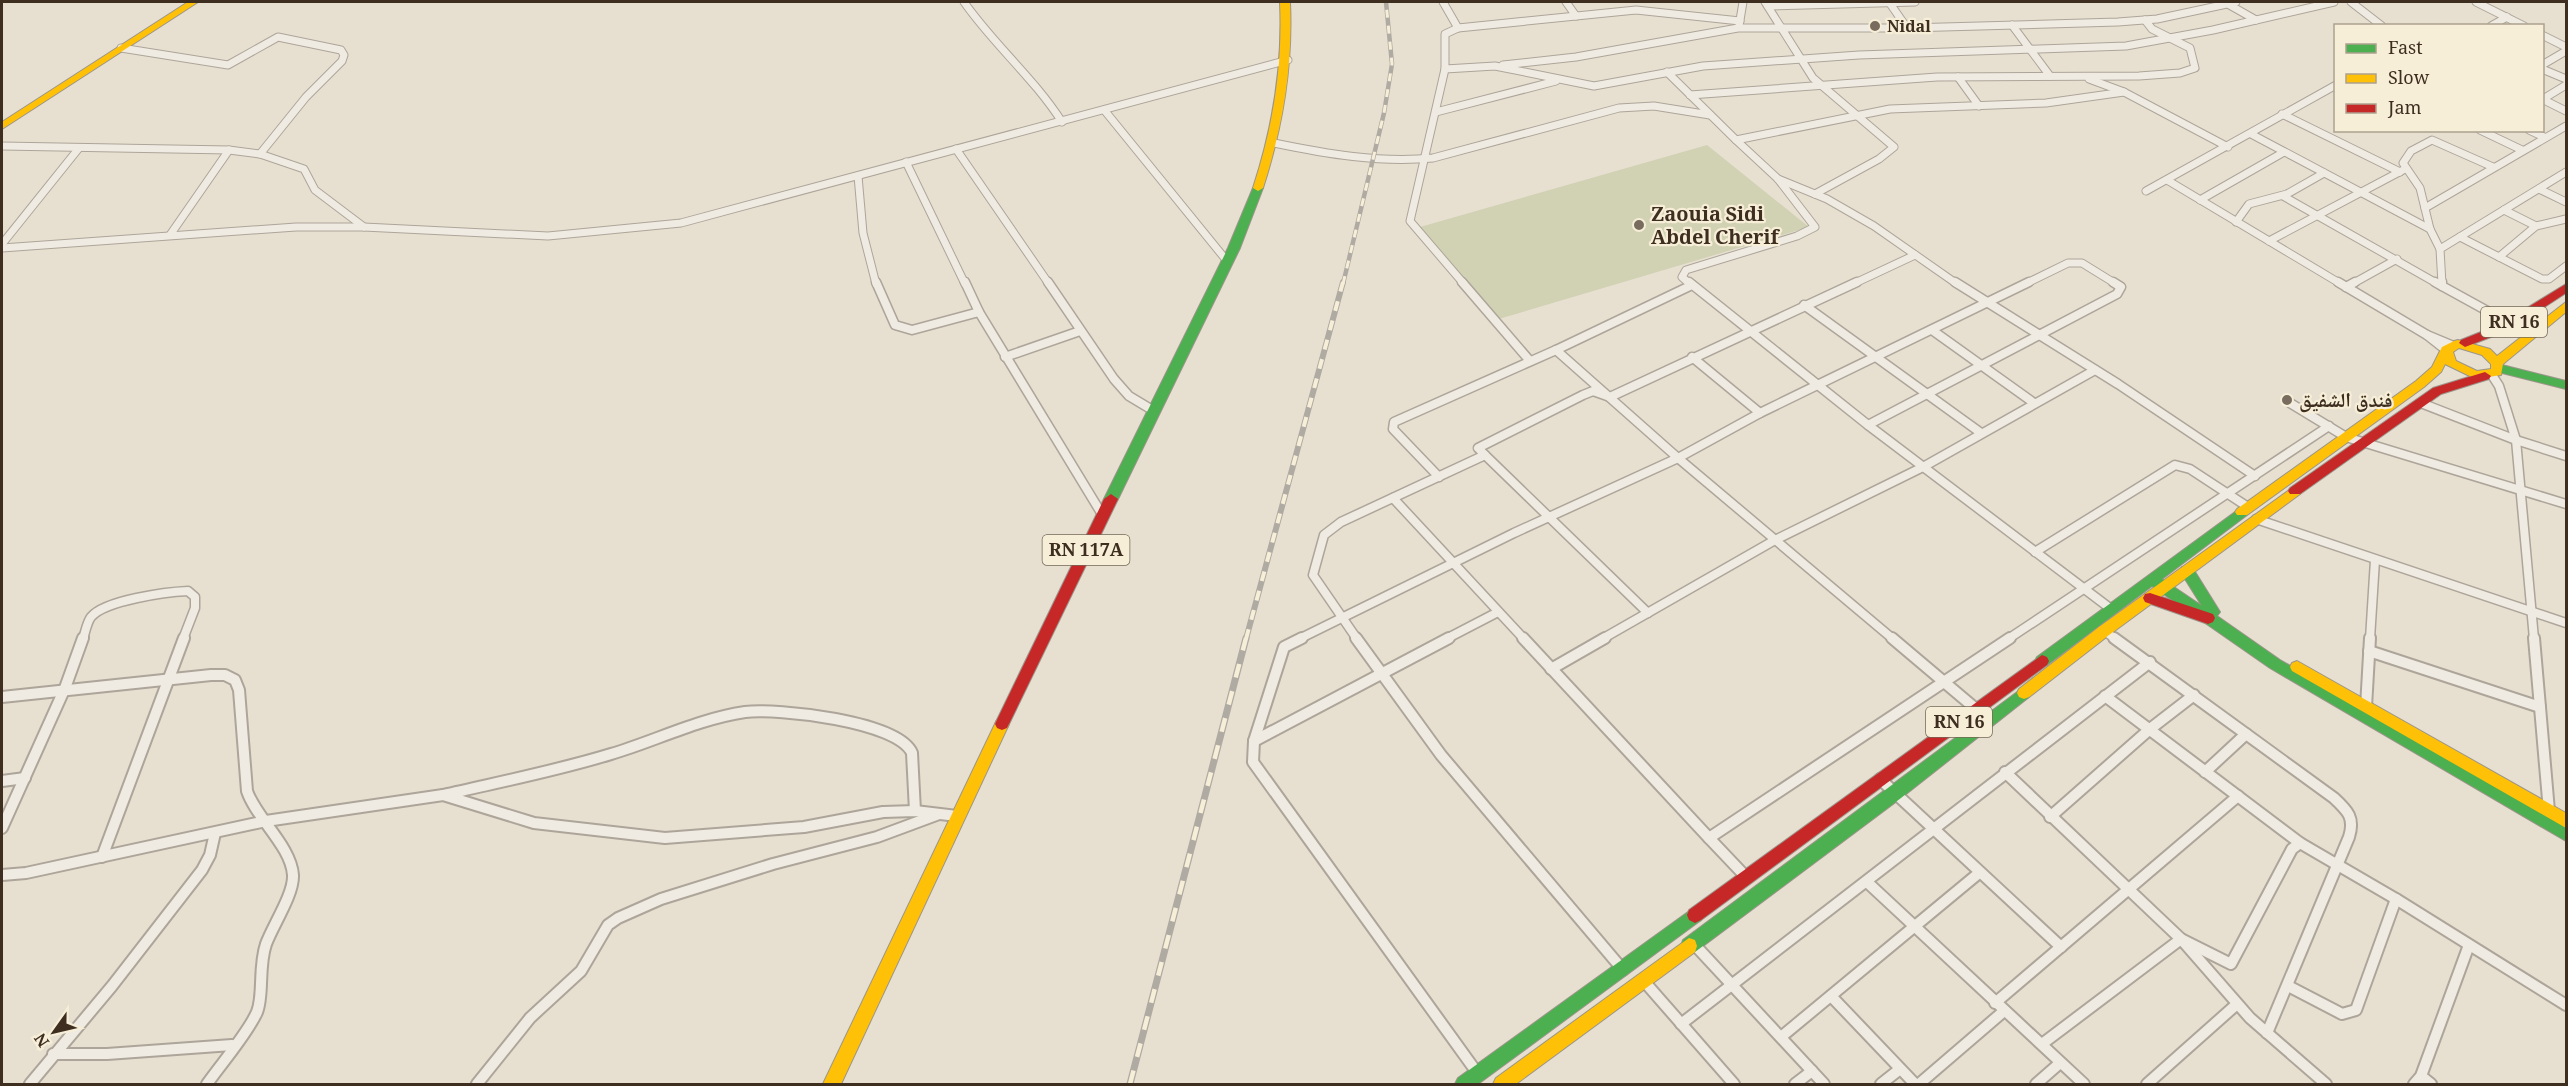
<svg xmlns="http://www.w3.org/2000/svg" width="2568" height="1086" font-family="Georgia,'Noto Naskh Arabic',serif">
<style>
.cemetery{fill:#d1d1b3}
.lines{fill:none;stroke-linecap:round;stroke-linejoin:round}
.street-far2-casing{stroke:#ada599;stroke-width:9}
.street-far1-casing{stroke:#ada599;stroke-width:11}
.street-casing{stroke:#ada599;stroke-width:14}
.fast-casing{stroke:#9c958a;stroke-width:2}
.slow-casing{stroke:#9c958a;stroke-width:2}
.jam-casing{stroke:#9c958a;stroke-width:2}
.street-far2{stroke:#efebe3;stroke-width:7}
.street-far1{stroke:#efebe3;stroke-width:8}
.street{stroke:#efebe3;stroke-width:10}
.fast{fill:#4caf50;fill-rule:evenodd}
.slow{fill:#ffc107;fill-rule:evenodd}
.jam{fill:#c62828;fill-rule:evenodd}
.rail-far2-casing{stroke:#afaaa2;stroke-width:4.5}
.rail-far1-casing{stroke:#afaaa2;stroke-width:6}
.rail-casing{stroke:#afaaa2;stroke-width:7}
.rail-far2{stroke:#f7eed8;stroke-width:3;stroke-dasharray:8;stroke-linecap:butt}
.rail-far1{stroke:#f7eed8;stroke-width:4;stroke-dasharray:10;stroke-linecap:butt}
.rail{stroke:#f7eed8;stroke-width:4.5;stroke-dasharray:14;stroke-linecap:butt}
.poi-dot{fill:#786c5e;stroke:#f7eed8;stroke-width:2}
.labels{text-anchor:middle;stroke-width:4.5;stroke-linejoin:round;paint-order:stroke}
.far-poi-label{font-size:16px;font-weight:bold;fill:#3d2e20;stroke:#f7eed8;text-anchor:start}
.shield{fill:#f7eed8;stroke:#756857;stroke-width:1.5}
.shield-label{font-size:18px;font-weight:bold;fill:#3d2e20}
.poi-label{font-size:20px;font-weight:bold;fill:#3d2e20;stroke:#f7eed8;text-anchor:start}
</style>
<rect width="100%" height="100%" fill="#e7e0d1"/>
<path class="cemetery" d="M1707 145 1809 227 1499 319 1420 227Z"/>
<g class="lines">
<defs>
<g id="street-far2">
<path d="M964 2C994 45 1034 78 1062 122"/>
<path d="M1443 2 1458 28"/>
<path d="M1566 2 1576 16"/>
<path d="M1765 2 1813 78 1894 147 1879 159 1815 194"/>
<path d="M1889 2 1907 28"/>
<path d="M2351 2 2382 26"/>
<path d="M2476 2 2524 26"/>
<path d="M2226 3 2256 20"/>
<path d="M1768 6 1915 2"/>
<path d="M2012 25 2050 76"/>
<path d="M1739 26 1743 2"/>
<path d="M2491 26 2507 17"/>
<path d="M2542 35 2566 47"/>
<path d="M121 48 228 65 278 37 341 50 344 55 342 61 306 97 260 154"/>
<path d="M1503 65 1576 57 1738 28H1907L2118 22 2157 19 2236 2"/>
<path d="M2542 65 2566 51"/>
<path d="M1445 69 1495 66 1594 86 1703 66 1859 55 2126 46 2213 30 2334 2"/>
<path d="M2542 69 2566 79"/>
<path d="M1667 72 1736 140 1890 109 2046 103 2124 92 2228 147"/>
<path d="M1958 77 1979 106"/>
<path d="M2089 79 2124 92"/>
<path d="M1690 95 1937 77 2139 76 2180 73 2195 68 2190 48 2152 29 2145 20"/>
<path d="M2542 99 2566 111"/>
<path d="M2543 99 2566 85"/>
<path d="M1105 111 1227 261"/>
<path d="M1436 112 1556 81"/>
<path d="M2282 114 2400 172"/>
<path d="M2480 130 2522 150"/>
<path d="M2529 130 2544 137"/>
<path d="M2251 134 2430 229"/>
<path d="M1274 143C1327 154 1379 163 1433 158L1619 108 1654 106 1710 115"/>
<path d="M2 146 229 150 260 154 304 169 315 190 364 227"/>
<path d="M956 149 1049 284"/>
<path d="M906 162 965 284"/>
<path d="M858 176 863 233 876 284"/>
<path d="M1778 179 1827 199 1874 226 1957 284"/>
<path d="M2167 180 2341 284"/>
<path d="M2539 189 2566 202"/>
<path d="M2146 191 2336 85"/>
<path d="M2283 196 2438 284"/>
<path d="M2200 200 2284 152"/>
<path d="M2425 208 2566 126"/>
<path d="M2504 210 2536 226"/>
<path d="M2236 222 2249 204 2287 194 2324 173"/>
<path d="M170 235 229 150"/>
<path d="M2460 237 2542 279H2549L2566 266"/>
<path d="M2269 241 2405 169"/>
<path d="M2 244 79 148"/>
<path d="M2 248 296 227H364L548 236 681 223 1288 60"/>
<path d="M2440 249 2566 172"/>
<path d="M2499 257 2536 226 2566 219"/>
<path d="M1464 284 1410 221 1445 69V34L1458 28 1636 10 1740 21"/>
<path d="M1690 284 1682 277 1686 270 1797 236 1815 227 1778 179 1736 140"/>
<path d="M1853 284 1915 255"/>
<path d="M2025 284 2068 263H2082L2116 284"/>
<path d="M2352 284 2397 259"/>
<path d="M2442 284 2440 249 2430 229 2420 188 2403 163 2411 151 2432 140 2493 167"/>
</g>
<g id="street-far1">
<path d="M876 282 895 325 912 330 979 312"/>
<path d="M965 282 979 312 1103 516"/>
<path d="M1048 282 1114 379 1129 396 1154 411"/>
<path d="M1462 282 1530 361"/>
<path d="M1689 282 1868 425 2111 609"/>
<path d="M1955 282 2118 384 2255 476"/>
<path d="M2338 282 2427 335"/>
<path d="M2435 282 2442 286"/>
<path d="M2442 282V286L2511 324"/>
<path d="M2346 287 2355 282"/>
<path d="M1804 305 1981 433"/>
<path d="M1932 330 2034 403"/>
<path d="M1556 350 1678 458 1893 639"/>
<path d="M2446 350 2427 335 2451 345"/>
<path d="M1005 357 1080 331"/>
<path d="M1692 357 1760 413"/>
<path d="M2492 375 2499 386 2516 440 2534 639"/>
<path d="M2290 403 2346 437 2566 504"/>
<path d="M2421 403 2516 440 2566 456"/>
<path d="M1868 425 2117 294 2121 287 2113 282"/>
<path d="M1485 455 1648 613"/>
<path d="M1439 477 1393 429 1394 422 1556 350 1692 285"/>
<path d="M1393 498 1524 639"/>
<path d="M2256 519 2566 623"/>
<path d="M2035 552 2175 465 2190 469 2248 507"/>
<path d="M2104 631 2116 639"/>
<path d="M83 639C85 633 87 622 91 617 105 600 167 592 188 591L195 597V608L183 639"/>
<path d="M1299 639 1514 533 1678 458 1760 413 2029 282"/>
<path d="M1357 639 1313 575 1324 535 1341 522 1485 455 1478 448 1583 395 1593 391 1610 397 1857 282"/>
<path d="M1446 639 1498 612"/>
<path d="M1602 639 1775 540 1923 467 2095 370"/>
<path d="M2008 639 2329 426"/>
<path d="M2370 639 2375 560"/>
</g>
<g id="street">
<path d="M1302 638 1284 647 1254 741 1253 762 1478 1074"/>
<path d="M1356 638 1441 755 1623 970"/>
<path d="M1523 638 1709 838"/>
<path d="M1892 638 1976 709"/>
<path d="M2114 638 2334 798C2348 811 2355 818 2349 837L2267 1033"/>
<path d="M2534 638 2549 811"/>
<path d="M2369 651 2540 707"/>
<path d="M1551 669 1605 638"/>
<path d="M2105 696 2300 843 2396 899 2566 1005"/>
<path d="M2 697 211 675H225L235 680 239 690 247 791C256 818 291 846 293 875 294 894 273 925 266 944 258 967 264 995 257 1012 248 1033 221 1064 207 1084"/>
<path d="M2366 707 2370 638"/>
<path d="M1254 741 1449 638"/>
<path d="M2005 772 2181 939 2250 1018 2326 1084"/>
<path d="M2205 772 2246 734"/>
<path d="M1880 779 2061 947"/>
<path d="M2 781 25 778"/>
<path d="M443 795C499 782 556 771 611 754 655 741 698 719 745 712 777 708 898 721 912 753L915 811"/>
<path d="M2050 817 2150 729 2194 695"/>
<path d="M2 828 65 688 83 638"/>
<path d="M102 857 184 638"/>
<path d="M2 875 26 873 266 821 443 795 534 823 665 838 804 827 883 812 915 811 957 816"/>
<path d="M1747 878 1709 838 2010 638"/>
<path d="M1867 882 2084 1084"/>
<path d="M1693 943 1824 1084"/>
<path d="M1643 980 1734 1084"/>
<path d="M2288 986 2342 1014 2356 1010 2396 899"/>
<path d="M1831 996 1915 1084"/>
<path d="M1995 1003 2238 796"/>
<path d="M1681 1024 2150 662"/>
<path d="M1781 1037 1979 873"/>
<path d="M2042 1044 2181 939 2231 964 2292 849 2300 843"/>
<path d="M53 1054H107L232 1045"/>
<path d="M2421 1076 2431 1084"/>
<path d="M30 1084 112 986 202 870 210 855 215 833"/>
<path d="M477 1084 530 1018 581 971 608 925 618 918 661 899 773 864 877 837 939 814"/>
<path d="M1795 1084 1812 1071"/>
<path d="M1881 1084 1900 1069"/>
<path d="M1919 1084 2004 1011"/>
<path d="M2036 1084 2060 1063"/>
<path d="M2147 1084 2237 1004"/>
<path d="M2414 1084 2421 1076 2469 945"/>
</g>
<g id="fast">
<path d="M1258 185 1263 188 1240 248 1118 499 1116 502H1106L1104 499 1228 248 1253 188Z"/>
<path d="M2498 364 2566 381V389L2494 371 2492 368 2494 365Z"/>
<path d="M2242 507 2249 512 2247 515 2162 579 2202 606 2180 571 2182 567H2192L2220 612 2217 616 2280 660 2566 826V841L2270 668 2152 586 2047 665 2042 667 2037 665 2035 661 2037 657Z"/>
<path d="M2024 687 2029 689 2031 693 2029 697 1901 798 1695 952 1689 954 1683 952 1681 946 1683 940Z"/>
<path d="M1695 907 1701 910 1703 915 1701 920 1478 1084H1455L1458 1078Z"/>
</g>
<g id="slow">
<path d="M188 2H198L2 129V122Z"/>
<path d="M1280 2H1290C1293 67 1283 126 1263 188L1258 191 1253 188C1273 127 1283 67 1280 2Z"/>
<path d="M2566 302V312L2503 364 2501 375 2476 379 2445 364 2441 372 2424 387 2247 515H2237L2235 512 2237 509 2416 381 2432 367 2442 347 2454 341 2458 340 2490 349 2497 356ZM2459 348 2482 355 2491 364V369L2477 371 2456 361 2453 352Z"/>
<path d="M2295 486 2300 488 2302 491 2300 494 2109 635 2029 697 2024 699 2019 697 2017 693 2019 689 2099 627Z"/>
<path d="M2297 661 2566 813V828L2292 671 2290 667 2292 663Z"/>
<path d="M1002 718 1007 720 1009 724 841 1084H823L995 724 997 720Z"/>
<path d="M1689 938 1695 940 1697 946 1695 952 1516 1084H1493L1496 1078Z"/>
</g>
<g id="jam">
<path d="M2566 284V293L2509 330 2465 347 2459 343 2461 340 2501 324Z"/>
<path d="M2485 372 2491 376 2489 379 2441 394 2300 494H2290L2288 491 2290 488 2433 388Z"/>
<path d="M1111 494 1118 499 1009 724 1007 728 1002 730 997 728 995 724 1104 499Z"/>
<path d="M2150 593 2213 614 2215 618 2213 622 2208 624 2145 602 2143 598 2145 594Z"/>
<path d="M2042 655 2047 657 2049 661 2047 665 1701 920 1695 923 1689 920 1687 915 1689 910Z"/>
</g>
</defs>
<use href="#street-far2" class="street-far2-casing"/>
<use href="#street-far1" class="street-far1-casing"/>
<use href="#street" class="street-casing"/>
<use href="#fast" class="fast-casing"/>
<use href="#slow" class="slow-casing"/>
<use href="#jam" class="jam-casing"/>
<use href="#street-far2" class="street-far2"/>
<use href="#street-far1" class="street-far1"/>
<use href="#street" class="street"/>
<use href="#fast" class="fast"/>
<use href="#slow" class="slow"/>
<use href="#jam" class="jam"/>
<defs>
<path id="rail-far2" d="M1343 284 1384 113 1392 64 1386 2"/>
<path id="rail-far1" d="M1246 639 1343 282"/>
<path id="rail" d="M1130 1084 1246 638"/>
</defs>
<use href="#rail-far2" class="rail-far2-casing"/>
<use href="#rail-far1" class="rail-far1-casing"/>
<use href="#rail" class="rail-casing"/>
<use href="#rail-far2" class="rail-far2"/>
<use href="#rail-far1" class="rail-far1"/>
<use href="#rail" class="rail"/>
</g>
<g class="poi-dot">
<circle cx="1875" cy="26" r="6"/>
<circle cx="1639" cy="225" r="6"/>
<circle cx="2287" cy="400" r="6"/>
</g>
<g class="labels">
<g class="far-poi-label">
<text x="1887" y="32">Nidal</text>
</g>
<g class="shield">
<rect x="2481" y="307" width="66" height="30" rx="4.5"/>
<rect x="1042.5" y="535" width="87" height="30" rx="4.5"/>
<rect x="1926" y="707" width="66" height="30" rx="4.5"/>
</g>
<g class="shield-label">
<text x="2514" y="328">RN 16</text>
<text x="1086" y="556">RN 117A</text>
<text x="1959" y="728">RN 16</text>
</g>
<g class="poi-label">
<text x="1651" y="221">Zaouia Sidi<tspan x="1651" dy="23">Abdel Cherif</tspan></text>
<text x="2299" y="407">فندق الشفيق</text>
</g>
</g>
<rect width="2568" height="1086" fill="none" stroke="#3d2e20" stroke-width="6"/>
<rect x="2334" y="24" width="210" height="108" fill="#f7eed8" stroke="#ada18e" stroke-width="1.5"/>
<rect x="2346" y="44" width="30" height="9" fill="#4caf50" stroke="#ada18e" stroke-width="1.5"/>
<text x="2388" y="54" font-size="18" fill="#3d2e20">Fast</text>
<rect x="2346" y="74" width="30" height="9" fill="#ffc107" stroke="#ada18e" stroke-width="1.5"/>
<text x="2388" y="84" font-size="18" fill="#3d2e20">Slow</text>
<rect x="2346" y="104" width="30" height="9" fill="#c62828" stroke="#ada18e" stroke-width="1.5"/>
<text x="2388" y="114" font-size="18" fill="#3d2e20">Jam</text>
<g transform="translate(54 1032) rotate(236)" stroke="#f7eed8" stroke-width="4.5" paint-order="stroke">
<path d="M0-4.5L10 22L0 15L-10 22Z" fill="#3d2e20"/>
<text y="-9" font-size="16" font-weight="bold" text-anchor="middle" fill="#3d2e20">N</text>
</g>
</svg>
